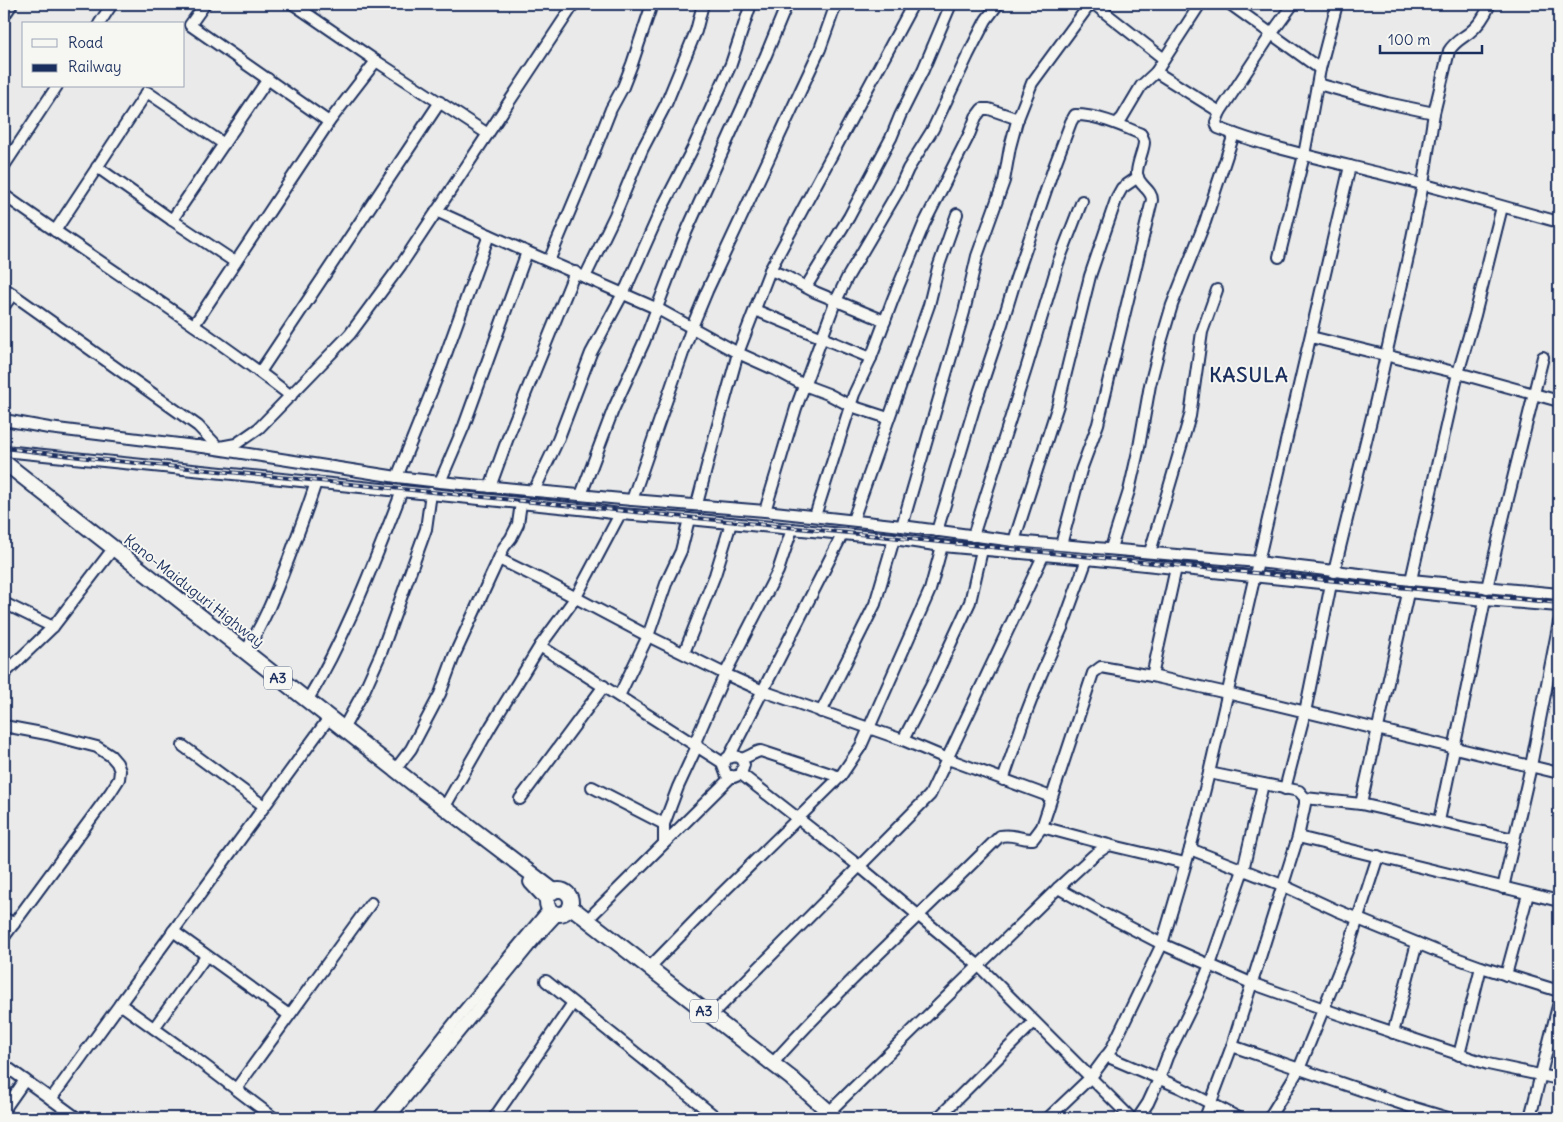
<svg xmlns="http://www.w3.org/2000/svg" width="1563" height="1122" font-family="Delius,sans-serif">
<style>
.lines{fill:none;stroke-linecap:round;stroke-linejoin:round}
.minor-casing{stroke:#1b2f5e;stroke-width:14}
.highway-casing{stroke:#1b2f5e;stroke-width:18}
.minor{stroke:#f6f6f2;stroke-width:10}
.highway{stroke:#f6f6f2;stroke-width:14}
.rail-casing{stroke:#1b2f5e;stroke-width:4}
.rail{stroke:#f6f6f2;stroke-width:2;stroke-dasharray:5.5;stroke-linecap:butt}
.labels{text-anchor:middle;stroke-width:4;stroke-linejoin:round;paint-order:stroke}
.shield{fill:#f6f6f2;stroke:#5d6b8a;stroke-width:1}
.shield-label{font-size:14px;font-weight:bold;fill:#1b2f5e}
.street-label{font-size:15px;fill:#1b2f5e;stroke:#f6f6f2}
.district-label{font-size:20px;font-weight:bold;letter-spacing:1px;fill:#1b2f5e;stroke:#f6f6f2}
</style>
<rect width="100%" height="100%" fill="#e9eae9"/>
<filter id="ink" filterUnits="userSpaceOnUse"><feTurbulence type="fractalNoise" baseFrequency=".02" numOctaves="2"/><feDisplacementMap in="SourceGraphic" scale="10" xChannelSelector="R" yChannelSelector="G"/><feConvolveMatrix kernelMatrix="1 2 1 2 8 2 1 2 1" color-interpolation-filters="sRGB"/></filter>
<g filter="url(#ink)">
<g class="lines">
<defs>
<g id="minor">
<path d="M205 4 190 25 329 122"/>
<path d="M293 4 376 61 488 134"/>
<path d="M1094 4 1164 59"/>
<path d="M1230 4 1320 69"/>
<path d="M1293 4 1272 33 1220 112 1216 122 1218 128C1277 151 1341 163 1402 179 1454 192 1507 208 1559 222"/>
<path d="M4 16 12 4"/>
<path d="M99 24 112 4"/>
<path d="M1156 72 1220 112"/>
<path d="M1318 84 1387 103 1434 113"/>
<path d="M1117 123 1122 118 1141 86 1156 72 1200 4"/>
<path d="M4 166 57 86"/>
<path d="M97 167 172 220 235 262"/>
<path d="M4 195C99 263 198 324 291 396"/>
<path d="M436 211 527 252 658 309 738 353 776 370 804 385 828 394 851 406 888 418"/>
<path d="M172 220 268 79"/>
<path d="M55 231 147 92 224 144"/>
<path d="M1279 257 1304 155 1320 69 1337 4"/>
<path d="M549 261 587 170 611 109 623 87 632 64 652 4"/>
<path d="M770 270 787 277 815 292 885 321"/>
<path d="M585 277 615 215 642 150 666 104 696 31 703 4"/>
<path d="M806 287 849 217 891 138 900 116 923 70 951 4"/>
<path d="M4 288 198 426 218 447"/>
<path d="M4 306 13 294"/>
<path d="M755 310 871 358"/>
<path d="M194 325 329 122 376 61"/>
<path d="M1311 337 1458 373 1559 401"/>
<path d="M260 372 440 102"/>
<path d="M4 420 49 428 203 447"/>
<path d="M197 446 397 477 440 482 632 500 765 511 902 526 1014 541 1258 562 1411 580 1559 594"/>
<path d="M220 447 236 444 259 428 350 334 401 265 574 4"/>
<path d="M4 451 589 510 620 514 689 519 894 539 942 546 1087 559 1485 600 1559 606"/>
<path d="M397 477 442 365 489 235"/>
<path d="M440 482 464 426 527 252"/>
<path d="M490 487 510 432 575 272"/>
<path d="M534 491 558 440 591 353 627 286 660 212 694 146 731 64 751 4"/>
<path d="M581 495 613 410 644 342 684 237 766 55 787 4"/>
<path d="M632 500 692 327 707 291 820 49 836 4"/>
<path d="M697 504 714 439 738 353 770 270 913 4"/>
<path d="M765 511 796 408 834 305 847 278 898 191 908 169 933 129 968 55 986 20 998 4"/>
<path d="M815 516 854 394 871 358 893 299 924 224 969 135 976 117 982 109H989L1018 119"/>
<path d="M853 520 929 305 938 268 957 214"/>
<path d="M902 526 964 312 977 256 1004 181 1010 147 1017 121 1032 83 1090 4"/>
<path d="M937 531 975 405 1002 324 1016 278 1054 167 1071 122 1075 115C1098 115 1120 125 1141 134 1142 137 1144 139 1144 142 1144 150 1137 163 1137 173 1137 185 1152 189 1152 200L1098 424 1081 470 1061 545"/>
<path d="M973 536 1027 366 1058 263 1082 201"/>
<path d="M1014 541 1058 405 1090 276 1107 226 1117 197 1122 188 1138 177"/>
<path d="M1111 548 1129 491 1139 447 1150 385 1161 342 1172 305 1205 222 1234 134"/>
<path d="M1150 552 1190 416 1202 332 1217 290"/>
<path d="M499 559 546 582 648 636 725 674 763 691 903 740 948 759 1051 797"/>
<path d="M1334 572 1376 400 1408 257 1423 184 1434 113 1449 51C1454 42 1461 39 1469 33 1478 26 1486 14 1490 4"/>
<path d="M1411 580 1458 373 1475 315 1502 207"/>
<path d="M1487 588 1503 519 1543 357"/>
<path d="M4 603 53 627"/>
<path d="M540 646 723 763"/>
<path d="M245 652C265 621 276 592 289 558 298 533 308 508 316 482"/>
<path d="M684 653 715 575 731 523"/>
<path d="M4 674 53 627 109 554"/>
<path d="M1152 676 1176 568"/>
<path d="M619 696 648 636 667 581 681 551 689 519"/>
<path d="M307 701C347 635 374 562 402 491"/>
<path d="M821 712 875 604 894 539"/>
<path d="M4 726 47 734 97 747 111 756 117 763 120 771 119 779 110 793 4 937"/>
<path d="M343 729 364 691 381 653 426 529 431 493"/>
<path d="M903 740 931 686 970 602 982 550"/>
<path d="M183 746 264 806"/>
<path d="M729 757 842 535"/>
<path d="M741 759 744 765 741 774 734 777 726 774 723 766 727 758 736 756 741 759C749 757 754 752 761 751L840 777"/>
<path d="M395 770 411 749 440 694 454 656 495 567 504 547 511 538 518 524 521 503"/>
<path d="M1209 773 1299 791 1305 798 1361 804 1514 839"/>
<path d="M741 774 859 866 979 966 1131 1118"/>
<path d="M1003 780 1024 719 1041 675 1062 628 1087 559"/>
<path d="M592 787 664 824"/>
<path d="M1285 789 1305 712 1331 584"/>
<path d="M520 799 604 686"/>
<path d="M1361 804 1408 593"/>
<path d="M444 808 491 726 540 646 576 597 620 514"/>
<path d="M1439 821 1485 600"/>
<path d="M1042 827 1109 845 1185 863"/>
<path d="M1298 837 1559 901"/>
<path d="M664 842V824L678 787 697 746 696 740 725 674 778 571 792 529"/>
<path d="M1190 849 1282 885 1336 910 1434 950 1481 967 1559 991"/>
<path d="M1058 888 1104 914 1162 944 1251 983 1338 1014 1488 1064 1559 1079"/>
<path d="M1503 888 1531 766 1559 622"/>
<path d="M4 918 14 924"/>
<path d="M588 919 731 777"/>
<path d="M173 931 289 1015"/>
<path d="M649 968 718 897 840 777 861 746 930 590 942 546"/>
<path d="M1506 975 1528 894"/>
<path d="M546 981 717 1118"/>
<path d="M120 1004 326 722"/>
<path d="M711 1016 930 795 1043 556"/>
<path d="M154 1028 206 956"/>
<path d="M1393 1033 1417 943"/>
<path d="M1232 1046 1411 1107 1448 1118"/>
<path d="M1459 1055 1481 967"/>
<path d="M1106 1056 1181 1088 1239 1118"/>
<path d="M772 1064C843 984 924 912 1000 836 1015 833 1019 840 1033 839L1042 827 1093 673 1101 667 1152 676 1227 693 1559 773"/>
<path d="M4 1065 51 1099 120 1004 191 1055 274 1118"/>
<path d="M236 1089 371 903"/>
<path d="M51 1099 77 1118"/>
<path d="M4 1110 25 1080"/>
<path d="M829 1112 1058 888 1094 855 1109 845"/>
<path d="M378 1118 395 1098 462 1013 549 909"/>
<path d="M389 1118 534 940 557 915"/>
<path d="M494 1118 573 1003"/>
<path d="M938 1118 1034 1022"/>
<path d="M1048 1118 1091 1077 1111 1050 1162 944 1190 849 1209 773 1350 166"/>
<path d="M1138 1118 1148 1103 1159 1079 1167 1057 1197 996 1210 965 1243 870 1263 784"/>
<path d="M1205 1118 1232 1046 1298 837 1305 804V798"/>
<path d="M1269 1118 1299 1069 1349 946 1378 856"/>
<path d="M1530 1118 1559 1002"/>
</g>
<g id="highway">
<path d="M4 462 415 785 554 891"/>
<path d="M531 882 547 899"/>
<circle cx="559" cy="902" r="12"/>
<path d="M571 907 791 1078 836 1118"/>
</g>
</defs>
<use href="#minor" class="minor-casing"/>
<use href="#highway" class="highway-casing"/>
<use href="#minor" class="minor"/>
<use href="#highway" class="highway"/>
<defs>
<path id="rail" d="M4 448 96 459 1559 603"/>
</defs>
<use href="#rail" class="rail-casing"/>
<use href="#rail" class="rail"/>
</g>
</g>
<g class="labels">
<g class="shield">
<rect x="264" y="666.5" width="28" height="23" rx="4"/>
<rect x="690" y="999.5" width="28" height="23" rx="4"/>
</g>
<g class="shield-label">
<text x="278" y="683">A3</text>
<text x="704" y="1016">A3</text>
</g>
<g class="street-label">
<text transform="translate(194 591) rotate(38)" y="5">Kano-Maiduguri Highway</text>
</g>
<g class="district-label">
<text x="1249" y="382">KASULA</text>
</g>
</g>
<rect width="1563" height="1122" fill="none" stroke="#f6f6f2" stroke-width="20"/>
<rect x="10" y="10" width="1543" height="1102" fill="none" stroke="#1b2f5e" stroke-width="2" filter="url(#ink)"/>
<rect x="22" y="22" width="162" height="65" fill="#f6f6f2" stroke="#9ea6b7"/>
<rect x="32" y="39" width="25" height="8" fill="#f6f6f2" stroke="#9ea6b7"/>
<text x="68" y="48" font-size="15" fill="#1b2f5e">Road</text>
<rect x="32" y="64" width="25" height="8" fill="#1b2f5e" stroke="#9ea6b7"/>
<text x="68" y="72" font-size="15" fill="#1b2f5e">Railway</text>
<path d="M1380 45v8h102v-8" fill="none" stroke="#1b2f5e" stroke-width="2.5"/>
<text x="1388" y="45" font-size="15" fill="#1b2f5e" stroke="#f6f6f2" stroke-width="4" paint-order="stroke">100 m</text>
</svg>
